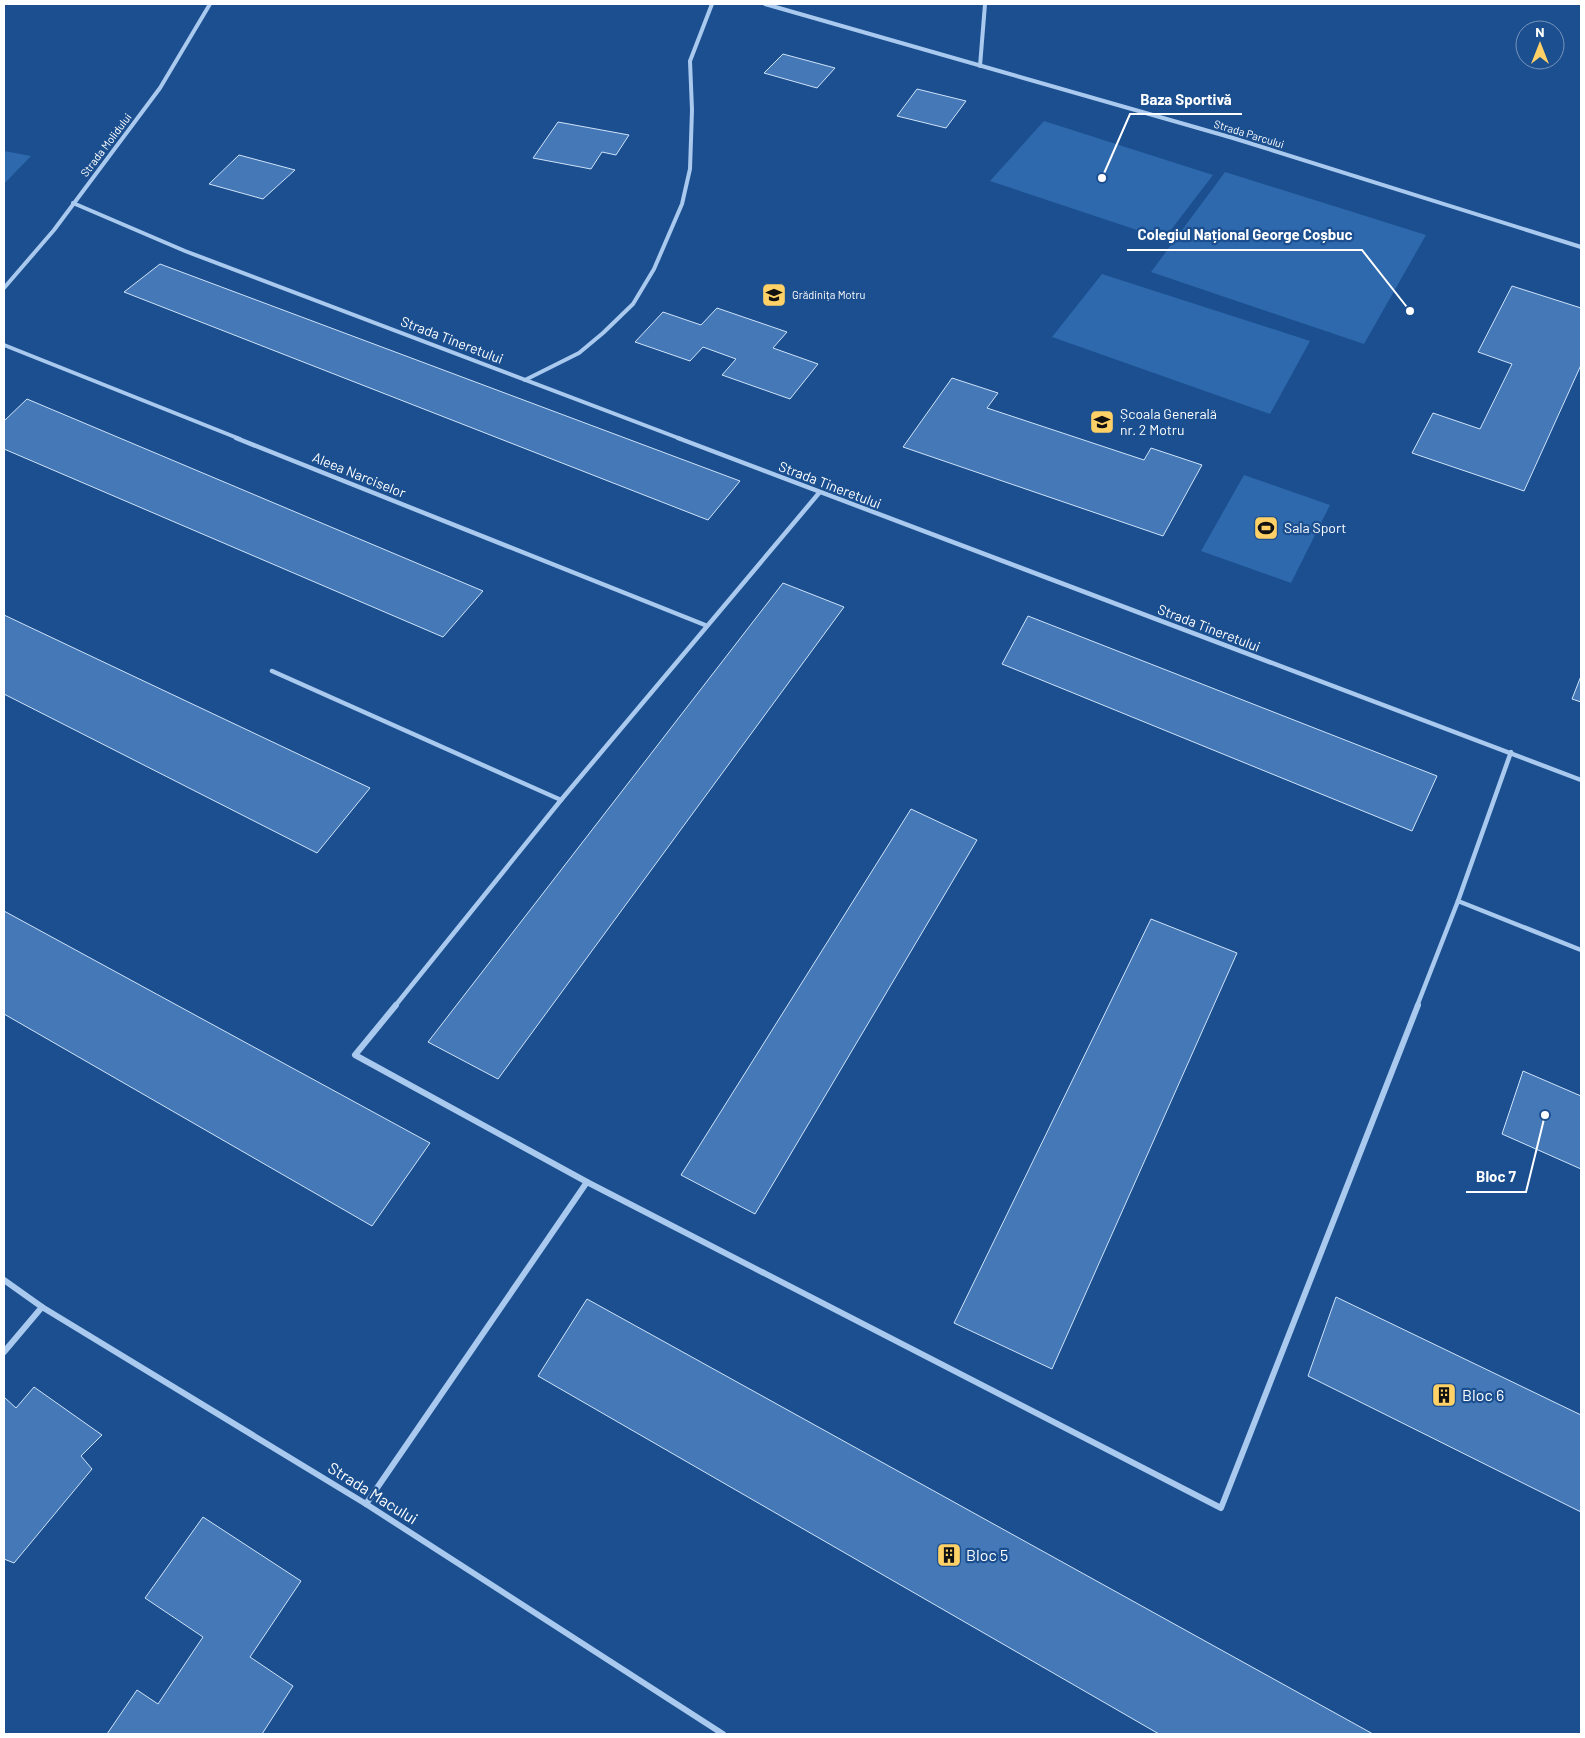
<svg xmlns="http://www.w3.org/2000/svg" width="1585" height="1738" font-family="Barlow,sans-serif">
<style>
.green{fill:#2e69ad}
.building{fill:#4478b7;stroke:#cfe3fa}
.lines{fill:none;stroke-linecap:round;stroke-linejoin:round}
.street-far2{stroke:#a9c9ee;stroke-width:4}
.street-far1{stroke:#a9c9ee;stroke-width:4.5}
.street{stroke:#a9c9ee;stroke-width:6}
.labels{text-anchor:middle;stroke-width:4.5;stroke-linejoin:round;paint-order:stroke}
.far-street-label{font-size:11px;fill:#fff;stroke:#1b4f8f}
.far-poi-label{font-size:11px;fill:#fff;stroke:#1b4f8f;text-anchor:start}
.street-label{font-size:14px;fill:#fff;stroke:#1b4f8f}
.poi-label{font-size:14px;fill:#fff;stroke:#1b4f8f;text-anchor:start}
.near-poi-label{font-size:16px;fill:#fff;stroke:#1b4f8f;text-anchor:start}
.near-street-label{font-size:16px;fill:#fff;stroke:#1b4f8f}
.leader{fill:none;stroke:#fff;stroke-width:2}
.callout-dot{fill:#fff;stroke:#1b4f8f;stroke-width:2}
.callout-label{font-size:15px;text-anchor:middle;font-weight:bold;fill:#fff;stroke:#1b4f8f;stroke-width:4.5;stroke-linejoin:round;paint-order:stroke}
</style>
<rect width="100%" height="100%" fill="#1b4f8f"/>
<g class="green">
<path d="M1044 121 1213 175 1164 239 990 181Z"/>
<path d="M4 151 31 156 4 184Z"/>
<path d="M1225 172 1426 235 1364 344 1151 272Z"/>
<path d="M1102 274 1310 341 1270 414 1052 337Z"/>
<path d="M1244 475 1330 505 1291 583 1201 551Z"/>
</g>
<g class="building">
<path d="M783 54 835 68 817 88 764 73Z"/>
<path d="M917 89 966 101 946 128 897 116Z"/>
<path d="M558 122 629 135 616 155 602 152 591 169 533 158Z"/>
<path d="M239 155 295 170 263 199 209 184Z"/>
<path d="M160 264 740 481 708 520 124 292Z"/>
<path d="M1512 286 1581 308V365L1524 491 1412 453 1433 413 1480 429 1512 364 1478 352Z"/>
<path d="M717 308 787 332 773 348 818 364 790 399 722 375 736 359 703 347 690 361 635 342 663 312 701 325Z"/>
<path d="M952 378 998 393 987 408 1144 460 1151 448 1202 465 1163 536 903 447Z"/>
<path d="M27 399 483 591 443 637 4 449V421Z"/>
<path d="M783 583 844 607 498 1079 428 1042Z"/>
<path d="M4 615 370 788 317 853 4 694Z"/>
<path d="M1028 616 1437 776 1412 831 1002 664Z"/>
<path d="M1581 676V702L1572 699Z"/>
<path d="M911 809 977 840 755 1214 681 1175Z"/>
<path d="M4 911 430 1143 372 1226 4 1014Z"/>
<path d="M1151 919 1237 953 1052 1369 954 1323Z"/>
<path d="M1523 1071 1581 1096V1169L1502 1134Z"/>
<path d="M1336 1297 1581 1415V1512L1308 1376Z"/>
<path d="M587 1299 1373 1734H1159L538 1376Z"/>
<path d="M34 1387 102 1435 81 1456 92 1469 14 1563 4 1559V1397L16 1408Z"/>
<path d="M203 1517 301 1581 250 1657 293 1686 262 1734H107L137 1690 158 1704 203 1637 145 1598Z"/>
</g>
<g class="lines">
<g class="street-far2">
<path d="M765 4 1233 138 1581 247"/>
<path d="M980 66 985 4"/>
<path d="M73 203 185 251 681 439"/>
<path d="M4 288 54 230 160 88 210 4"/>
<path d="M4 345 240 439"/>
<path d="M525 380 579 353 603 333 633 304 654 269 682 204 690 169 692 110 690 61 712 4"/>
</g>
<g class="street-far1">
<path d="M236 438 705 625"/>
<path d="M678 438 1581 780"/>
<path d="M272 671 561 800"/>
<path d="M1458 901 1511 752"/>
<path d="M395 1006 561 800 819 493"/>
<path d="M1417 1006 1458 901 1581 950"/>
</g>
<g class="street">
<path d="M396 1005 355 1055 587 1182 1221 1508 1418 1005"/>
<path d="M4 1280 42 1307 366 1504 723 1734"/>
<path d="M4 1352 42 1307"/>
<path d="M366 1504 587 1182"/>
</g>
</g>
<defs>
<symbol id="school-square" viewBox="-11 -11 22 22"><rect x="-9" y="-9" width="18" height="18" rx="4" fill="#ffd166" stroke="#1b4f8f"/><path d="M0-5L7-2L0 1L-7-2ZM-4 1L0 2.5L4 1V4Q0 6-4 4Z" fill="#111"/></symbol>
<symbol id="stadium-square" viewBox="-11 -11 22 22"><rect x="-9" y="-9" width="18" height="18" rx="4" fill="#ffd166" stroke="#1b4f8f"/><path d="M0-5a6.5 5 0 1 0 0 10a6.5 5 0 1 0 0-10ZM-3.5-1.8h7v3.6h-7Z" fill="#111"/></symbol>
<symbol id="building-square" viewBox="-11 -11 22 22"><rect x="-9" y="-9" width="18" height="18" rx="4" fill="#ffd166" stroke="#1b4f8f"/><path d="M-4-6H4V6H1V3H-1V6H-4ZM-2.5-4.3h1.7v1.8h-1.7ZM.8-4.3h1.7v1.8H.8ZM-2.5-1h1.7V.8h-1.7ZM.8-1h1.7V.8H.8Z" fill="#111"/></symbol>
</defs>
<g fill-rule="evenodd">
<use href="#school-square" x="760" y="281" width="28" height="28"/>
<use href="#school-square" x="1088" y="408" width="28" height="28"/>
<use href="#stadium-square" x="1252" y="514" width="28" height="28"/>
<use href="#building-square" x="1430" y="1381" width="28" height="28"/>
<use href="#building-square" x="935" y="1541" width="28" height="28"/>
</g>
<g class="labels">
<g class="far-street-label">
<text transform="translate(1249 134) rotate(17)" y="4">Strada Parcului</text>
<text transform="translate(106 145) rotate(-53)" y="4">Strada Molidului</text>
</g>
<g class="far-poi-label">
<text x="792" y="299">Grădinița Motru</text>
</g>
<g class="street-label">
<text transform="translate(452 340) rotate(21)" y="5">Strada Tineretului</text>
<text transform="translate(359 475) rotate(22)" y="5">Aleea Narciselor</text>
<text transform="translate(830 485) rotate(21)" y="5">Strada Tineretului</text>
<text transform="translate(1209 628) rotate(21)" y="5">Strada Tineretului</text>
</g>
<g class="poi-label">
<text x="1120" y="419">Școala Generală<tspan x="1120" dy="16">nr. 2 Motru</tspan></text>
<text x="1284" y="533">Sala Sport</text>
</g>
<g class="near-poi-label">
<text x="1462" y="1401">Bloc 6</text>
<text x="966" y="1561">Bloc 5</text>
</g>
<g class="near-street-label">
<text transform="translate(373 1493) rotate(32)" y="6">Strada Macului</text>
</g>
</g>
<path class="leader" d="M1102 178L1130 114H1242M1410 311L1362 250H1127M1545 1115L1526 1192H1466"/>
<g class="callout-dot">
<circle cx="1102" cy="178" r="5"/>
<circle cx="1410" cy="311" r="5"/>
<circle cx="1545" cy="1115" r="5"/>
</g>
<g class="callout-label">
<text x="1186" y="105">Baza Sportivă</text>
<text x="1245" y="240">Colegiul Național George Coșbuc</text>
<text x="1496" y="1182">Bloc 7</text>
</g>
<rect width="1585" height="1738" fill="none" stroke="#ffffff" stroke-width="10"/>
<g transform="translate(1540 45)"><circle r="24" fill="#1b4f8f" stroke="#7695bc"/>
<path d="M0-4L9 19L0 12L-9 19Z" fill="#ffd166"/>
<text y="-8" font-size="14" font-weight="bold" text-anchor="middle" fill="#ffffff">N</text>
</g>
</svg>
